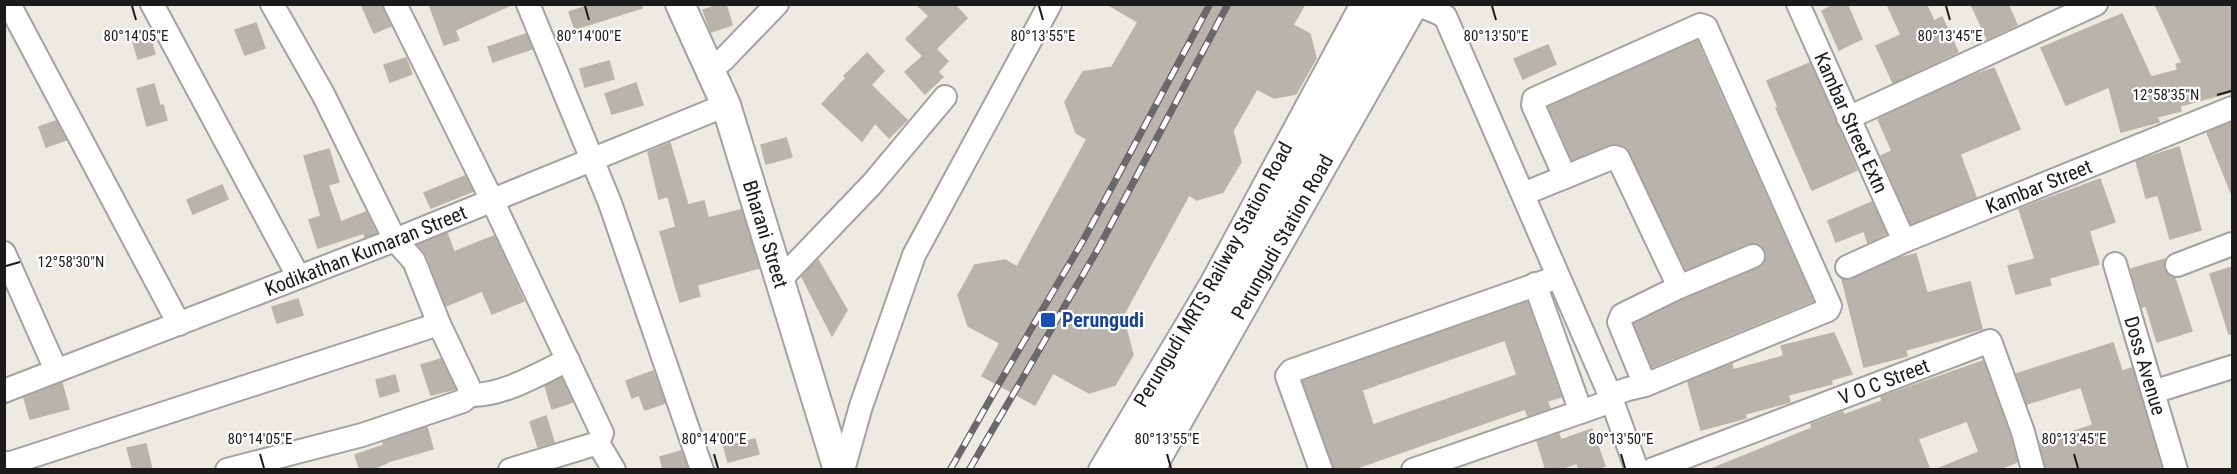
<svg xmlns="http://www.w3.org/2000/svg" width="2237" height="474" font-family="'Roboto Condensed',sans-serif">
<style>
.building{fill:#b8b3ab;stroke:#bdb3a5;stroke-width:1.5;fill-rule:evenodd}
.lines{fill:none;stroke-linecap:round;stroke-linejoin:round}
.minor-casing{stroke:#a2a2a2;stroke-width:26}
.tertiary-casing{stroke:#a2a2a2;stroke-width:32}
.minor{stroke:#fff;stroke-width:22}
.tertiary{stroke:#fff;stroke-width:28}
.rail-casing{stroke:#696969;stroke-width:7}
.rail{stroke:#fff;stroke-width:4.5;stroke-dasharray:14;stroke-linecap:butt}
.ticks{fill:none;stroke:#1b1b1b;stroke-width:2}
.transit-dot{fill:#1a4fb4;stroke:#fff;stroke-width:2}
.labels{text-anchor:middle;stroke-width:4.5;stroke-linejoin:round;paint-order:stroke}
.street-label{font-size:20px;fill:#1b1b1b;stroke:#fff}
.transit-label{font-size:20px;font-weight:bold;fill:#164399;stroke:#fff;text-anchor:start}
.ticks-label{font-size:15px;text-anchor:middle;fill:#1b1b1b;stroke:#fff;stroke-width:4.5;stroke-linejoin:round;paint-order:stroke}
</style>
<rect width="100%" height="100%" fill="#eceae1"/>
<g class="building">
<path d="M361 4H381L391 26 374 33Z"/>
<path d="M429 4H513L455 30 459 40 444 45Z"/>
<path d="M593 4H642V8L575 29 569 12Z"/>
<path d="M723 4H726L732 25 711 32 703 10Z"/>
<path d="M916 4H954L967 18 936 49 948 61 938 72 943 77 925 94 905 72 923 56 906 39 929 16Z"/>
<path d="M1107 4H1305L1293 25 1310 34 1316 58 1296 94 1274 98 1257 89 1233 131 1241 162 1223 192 1197 200 1189 195 1119 323 1126 328 1133 355 1115 385 1089 393 1053 373 1035 405 982 376 1000 343 968 326 958 295 975 265 1005 260 1017 267 1087 139 1076 133 1065 102 1083 72 1112 67 1138 22Z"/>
<path d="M1835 4H1847L1862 39 1839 50 1822 11Z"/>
<path d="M1887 4H1926L1934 21 1942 17 1958 52 1893 83 1876 46 1901 35Z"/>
<path d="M1971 4H2008L2017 25 1987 39Z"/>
<path d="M2155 4H2232V92L2180 106 2181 111 2157 117 2159 122 2121 132 2109 87 2066 105 2041 48 2122 14 2151 77 2178 70 2176 64 2182 63Z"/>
<path d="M256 23 265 48 245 55 235 30Z"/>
<path d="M526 34 532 49 493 62 488 47Z"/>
<path d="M150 37 155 54 138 59 133 42Z"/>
<path d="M1697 41 1813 301 1652 367 1634 324 1685 299 1758 268 1764 264 1766 251 1761 245 1748 243 1686 270 1627 148 1617 144H1610L1572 160 1549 107Z"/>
<path d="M1548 45 1556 64 1523 79 1514 59Z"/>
<path d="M867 53 884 71 871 85 907 120 889 138 875 123 862 141 822 104 846 78 844 76Z"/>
<path d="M406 58 412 74 390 82 384 65Z"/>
<path d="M609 61 614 79 585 87 580 69Z"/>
<path d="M1810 63 1857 170 1812 190 1776 108 1778 107 1767 81Z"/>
<path d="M1994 68 2020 129 1960 154 1976 197 1911 224 1881 156 1892 151 1878 119 1969 77Z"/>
<path d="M636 83 643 105 612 114 605 94Z"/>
<path d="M154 84 160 106 163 105 167 120 147 126 137 89Z"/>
<path d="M56 121 66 140 46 147 39 127Z"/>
<path d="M2232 122V195L2207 133Z"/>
<path d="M786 138 792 157 766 164 761 145Z"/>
<path d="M670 143 688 205 704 201 708 218 741 210 759 268 697 285 700 296 680 302 660 232 676 227 668 196 659 199 648 152Z"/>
<path d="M2179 147 2201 230 2170 239 2158 195 2146 198 2136 161Z"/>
<path d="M329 149 339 182 328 185 341 222 366 212 376 233 365 237 364 233 318 248 309 220 321 216 304 156Z"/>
<path d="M465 176 473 191 431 208 424 193Z"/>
<path d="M2100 179 2115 222 2089 231 2099 264 2049 278 2051 285 2016 294 2008 266 2035 259 2019 209Z"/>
<path d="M222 185 228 199 193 214 187 200Z"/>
<path d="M1872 202 1886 234 1868 243 1864 231 1836 242 1828 221Z"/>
<path d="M447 233 454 252 494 236 524 301 492 314 482 291 446 306 427 256 418 245Z"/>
<path d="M1916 254 1927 293 1970 282 1982 329 1906 350 1907 356 1864 367 1842 279H1853L1898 258Z"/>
<path d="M2165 259 2164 269 2168 275 2175 278 2192 331 2157 342 2146 306 2142 307 2131 269Z"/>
<path d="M818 260 847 310 832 336 802 277Z"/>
<path d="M2232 267V334H2229L2210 274Z"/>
<path d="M298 299 303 315 277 323 272 307Z"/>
<path d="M1527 302 1561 397 1547 401 1550 408 1528 416 1525 409 1351 470H1334L1303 381ZM1505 340 1517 375 1373 425 1362 390Z"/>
<path d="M1834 333 1852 374 1831 380 1832 384 1788 395 1790 402 1745 414 1746 418 1701 430 1688 382 1732 364 1733 370 1784 356 1781 346Z"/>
<path d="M2113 343 2122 371 2132 368 2162 470H2046L2040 442 2093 425 2081 387 2027 404 2016 374Z"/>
<path d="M441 359 455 389 431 395 421 365Z"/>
<path d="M1983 361 2010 436 2017 462 1997 470H1935L1979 452 1967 421 1918 439 1930 470H1709L1812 428 1811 424 1843 412 1844 415 1882 401 1881 397Z"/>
<path d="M653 371 665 403 645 410 639 395 632 398 626 381Z"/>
<path d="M395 375 399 391 380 397 376 380Z"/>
<path d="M561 378 573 402 552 409 545 386Z"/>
<path d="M62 383 69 409 30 419 24 398Z"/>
<path d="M546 416 554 442 538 447 530 422Z"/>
<path d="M427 427 433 449 387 462V463L369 470H360L355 455 384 445 383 442Z"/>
<path d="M1592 429 1605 466 1595 470H1579L1577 463 1558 470H1546L1537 441 1559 434 1561 440Z"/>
<path d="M755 439 759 454 728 462 724 447Z"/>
<path d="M146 444 152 470H133L127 448Z"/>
<path d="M681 451 687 467 663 470 660 457Z"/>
</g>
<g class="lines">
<defs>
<g id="minor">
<path d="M9 4 179 324"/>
<path d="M152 4 298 276"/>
<path d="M395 4 492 200 602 433 598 443 510 470"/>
<path d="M528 4 610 203 702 470"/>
<path d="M1417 4 1445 16 1610 395 1637 470"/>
<path id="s1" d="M1798 4 1904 241"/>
<path d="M710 70 723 60 777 4"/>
<path d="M1848 118 2096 4"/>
<path d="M1565 177 1614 157 1618 158 1679 287"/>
<path d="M1523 194 1565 177 1533 105 1534 99 1700 25 1706 27 1830 306 1828 310 1645 385 1628 389 1610 395"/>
<path d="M4 253 56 370"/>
<path id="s2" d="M2115 264 2176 470"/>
<path d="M2177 265 2232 244"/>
<path id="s3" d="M1847 267 1904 241 2232 108"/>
<path d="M780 280 872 184 945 97"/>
<path d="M1535 284 1581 412"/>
<path d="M1645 385 1619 322 1622 315 1679 287 1753 256"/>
<path id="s4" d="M4 391 395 240 726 105"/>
<path d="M2153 392 2232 367"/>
<path d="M470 395C503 396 538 374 568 360"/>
<path d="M598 443 614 470"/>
<path d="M4 463H11L439 324"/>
<path d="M227 470 362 435 463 401 470 395 468 385 439 324 414 261 395 240 323 94 272 4"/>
<path d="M843 470 861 406 914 255 1050 4"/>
<path id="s5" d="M1100 470 1211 284 1362 4"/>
<path d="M1321 470 1288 379 1287 376 1291 371 1558 277"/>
<path d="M1413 470 1612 401"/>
<path id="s6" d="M1651 470 1990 341 2023 432 2033 470"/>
</g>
<g id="tertiary">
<path id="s7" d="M680 4 726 105 838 470"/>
<path d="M1126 470 1385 4"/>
<path id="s8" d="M1150 470 1414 4"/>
</g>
</defs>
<use href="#minor" class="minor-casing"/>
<use href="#tertiary" class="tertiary-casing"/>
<use href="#minor" class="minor"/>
<use href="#tertiary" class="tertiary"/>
<defs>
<g id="rail">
<path d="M950 470 1004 375 1084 239 1210 4"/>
<path d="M969 470 1098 249 1228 4"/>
</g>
</defs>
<use href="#rail" class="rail-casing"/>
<use href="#rail" class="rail"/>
</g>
<path class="ticks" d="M132 6 136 20M585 6 589 20M1039 6 1043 20M1492 6 1496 20M1946 6 1950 20M2217 95 2231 91M6 266 20 262M260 454 264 468M714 454 718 468M1167 454 1171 468M1621 454 1625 468M2074 454 2078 468"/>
<rect class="transit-dot" x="1040" y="312" width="16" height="16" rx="3"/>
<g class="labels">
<g class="street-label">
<text dy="7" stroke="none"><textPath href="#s1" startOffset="130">Kambar Street Extn</textPath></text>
<text dy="7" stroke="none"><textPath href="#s3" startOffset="208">Kambar Street</textPath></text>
<text dy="7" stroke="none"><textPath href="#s7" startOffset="246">Bharani Street</textPath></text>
<text dy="7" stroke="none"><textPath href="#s8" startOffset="268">Perungudi Station Road</textPath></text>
<text dy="7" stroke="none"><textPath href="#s4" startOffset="388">Kodikathan Kumaran Street</textPath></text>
<text dy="7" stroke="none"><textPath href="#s5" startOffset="226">Perungudi MRTS Railway Station Road</textPath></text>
<text dy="7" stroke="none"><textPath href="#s2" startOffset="106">Doss Avenue</textPath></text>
<text dy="7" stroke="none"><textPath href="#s6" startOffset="249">V O C Street</textPath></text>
</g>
<g class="transit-label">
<text x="1062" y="327">Perungudi</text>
</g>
</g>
<g class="ticks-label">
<text x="136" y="41">80°14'05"E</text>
<text x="589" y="41">80°14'00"E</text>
<text x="1043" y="41">80°13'55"E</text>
<text x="1496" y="41">80°13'50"E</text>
<text x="1950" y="41">80°13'45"E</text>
<text x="2166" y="100">12°58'35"N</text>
<text x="71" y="267">12°58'30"N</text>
<text x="260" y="444">80°14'05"E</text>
<text x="714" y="444">80°14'00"E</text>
<text x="1167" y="444">80°13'55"E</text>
<text x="1621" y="444">80°13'50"E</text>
<text x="2074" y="444">80°13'45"E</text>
</g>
<rect width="2237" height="474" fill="none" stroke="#1b1b1b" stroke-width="12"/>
</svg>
